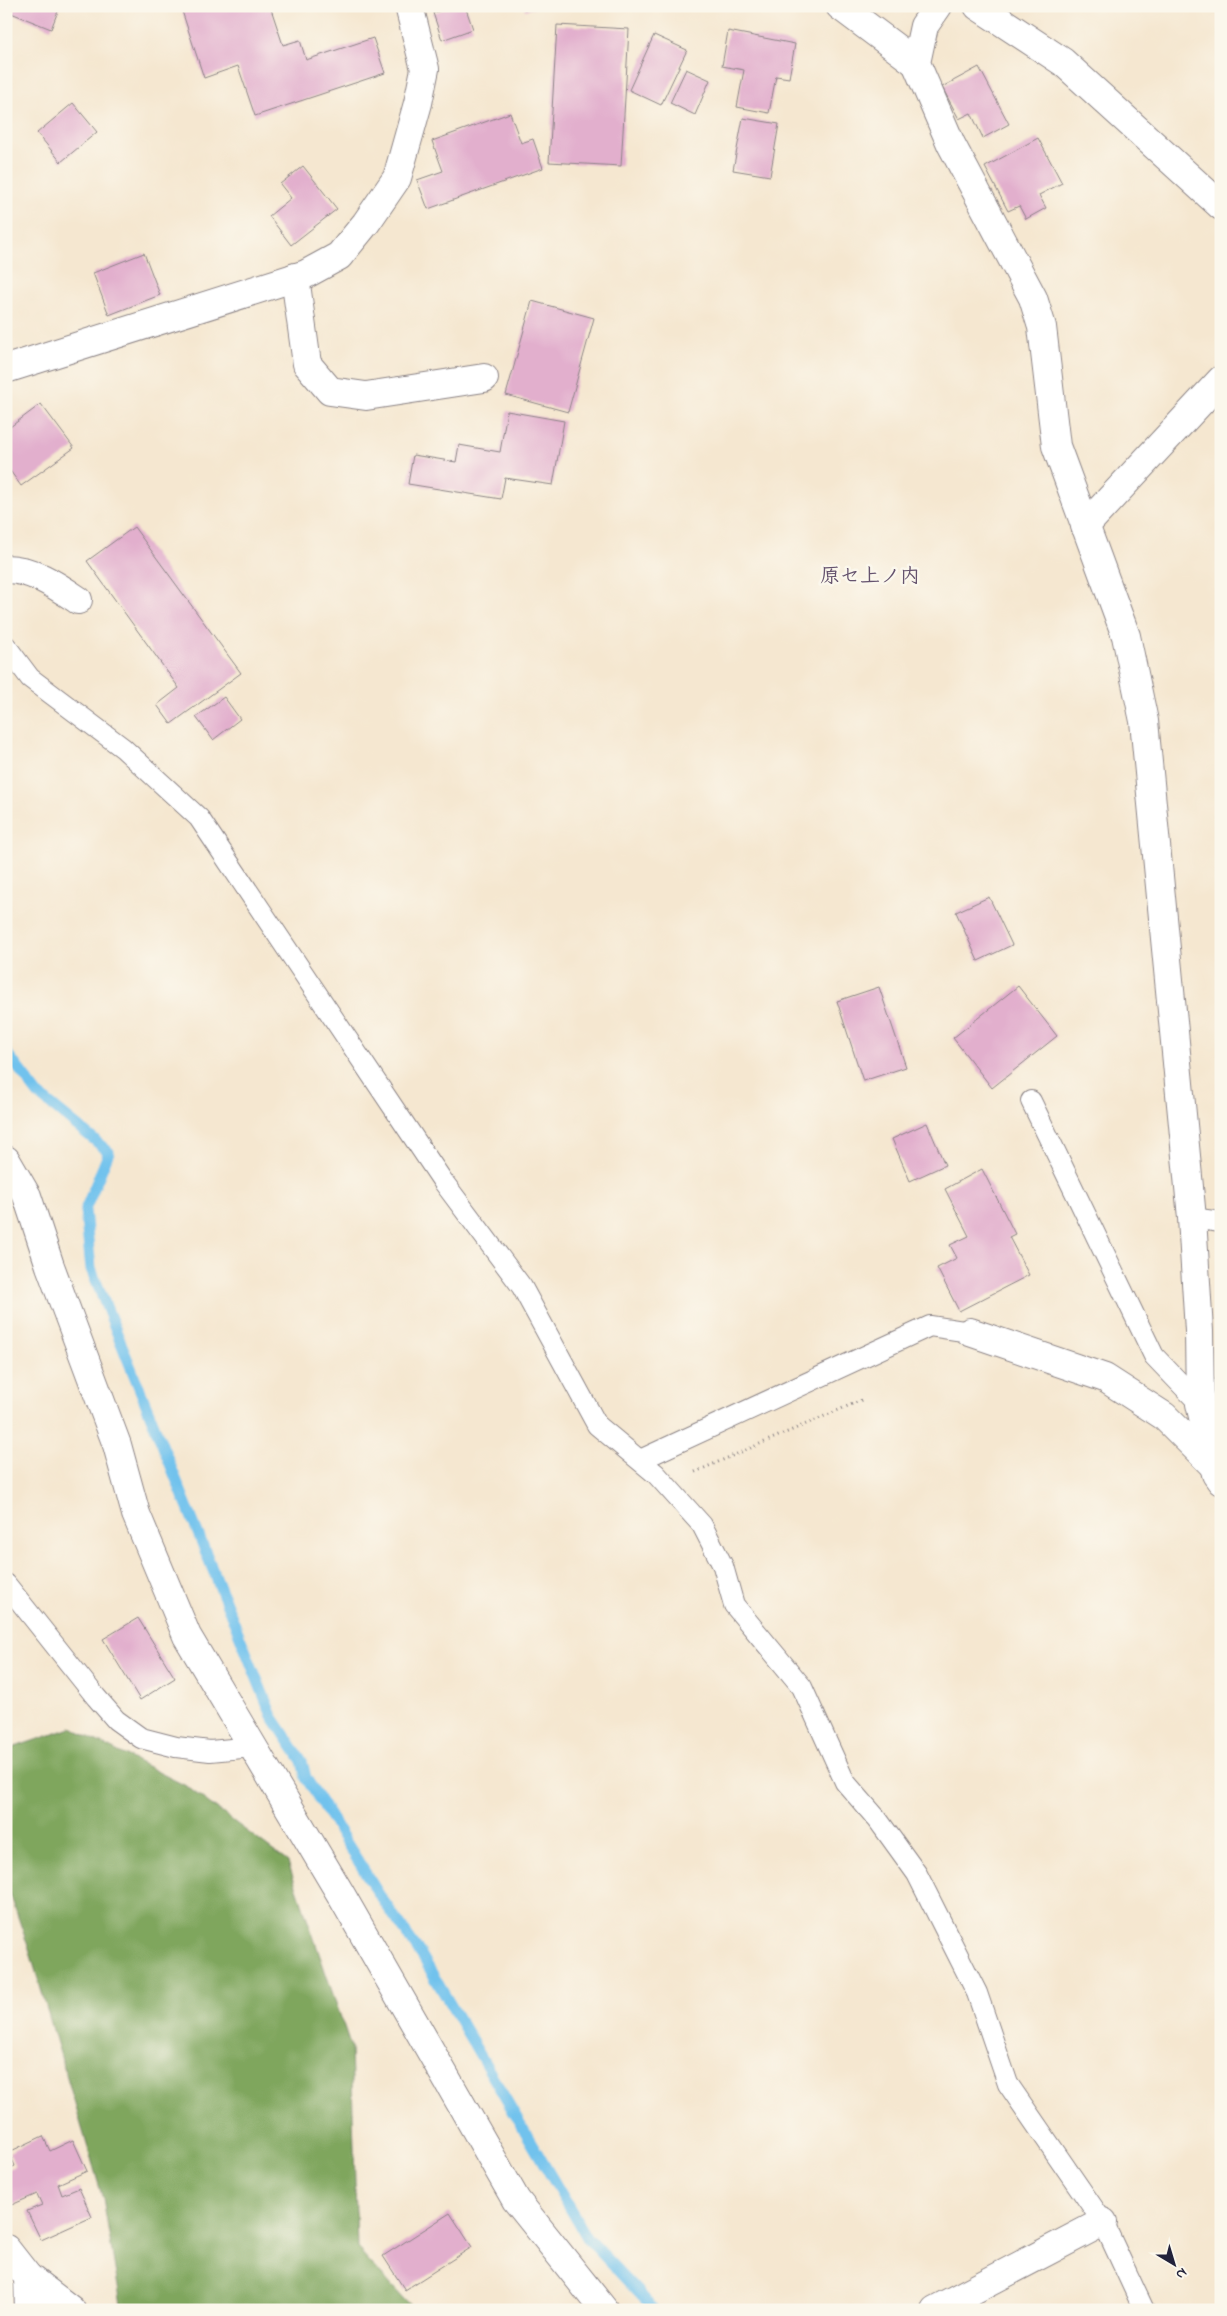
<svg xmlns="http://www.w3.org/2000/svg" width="1227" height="2316" font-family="'Indie Flower','Klee One',sans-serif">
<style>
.forest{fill:#7fa65d;stroke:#50644c}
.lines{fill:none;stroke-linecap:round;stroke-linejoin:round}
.stream{stroke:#71c2ed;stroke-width:11}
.building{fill:#e2afcd}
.lane-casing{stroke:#8c8486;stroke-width:22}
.street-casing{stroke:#8c8486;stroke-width:30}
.path{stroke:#8c8486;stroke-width:3;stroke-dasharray:1 4;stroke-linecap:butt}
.lane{stroke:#fff;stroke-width:20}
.street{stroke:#fff;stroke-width:28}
.labels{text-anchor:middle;stroke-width:5;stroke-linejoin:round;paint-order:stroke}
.quarter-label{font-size:20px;font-weight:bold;fill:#65536e;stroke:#fbf7ec}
</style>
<rect width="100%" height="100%" fill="#fbf7ec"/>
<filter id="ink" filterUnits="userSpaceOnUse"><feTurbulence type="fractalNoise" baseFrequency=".02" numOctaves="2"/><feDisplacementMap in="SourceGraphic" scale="10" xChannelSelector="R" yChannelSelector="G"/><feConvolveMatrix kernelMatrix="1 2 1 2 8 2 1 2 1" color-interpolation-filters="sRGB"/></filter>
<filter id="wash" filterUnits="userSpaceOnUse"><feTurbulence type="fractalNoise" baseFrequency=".0096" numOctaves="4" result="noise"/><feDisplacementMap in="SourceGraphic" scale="20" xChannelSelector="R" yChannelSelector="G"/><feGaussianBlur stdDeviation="1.12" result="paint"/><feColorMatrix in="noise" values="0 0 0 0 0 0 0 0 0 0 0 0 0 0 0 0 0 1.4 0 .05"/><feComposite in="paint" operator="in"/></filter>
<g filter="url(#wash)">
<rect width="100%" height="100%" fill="#f5e7d0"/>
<path class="forest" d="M71 1728 186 1786 288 1862 351 2047 357 2248 414 2310H122L103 2199 30 1952 6 1882V1750Z"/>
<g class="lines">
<path class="stream" d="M6 1052 38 1094 109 1152 85 1210 91 1269 272 1716 302 1761 306 1778 380 1896 422 1956 588 2239 655 2310"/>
</g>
<g id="blocks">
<g class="building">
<path d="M6 6H60L51 29 6 11Z"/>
<path d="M196 6H270L283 45 300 40 306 60 373 38 385 73 255 116 238 66 204 78 182 11Z"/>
<path d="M453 6H465L473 29 442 40 433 13Z"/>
<path d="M524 6H539V7L525 10Z"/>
<path d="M557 25 629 29 621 166 549 162Z"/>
<path d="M728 31 795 44 789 78 776 76 769 113 737 107 744 70 722 66Z"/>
<path d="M654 35 687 50 661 105 629 90Z"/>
<path d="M979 67 1009 124 983 138 971 113 959 119 942 87Z"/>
<path d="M686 69 710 80 695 115 670 103Z"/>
<path d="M73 103 97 132 61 162 37 133Z"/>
<path d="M510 113 521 143 533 139 543 168 428 209 417 180 443 171 432 141Z"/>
<path d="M743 118 779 124 770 176 733 170Z"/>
<path d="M1038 138 1062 183 1039 195 1046 208 1026 219 1019 206 1008 211 985 167Z"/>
<path d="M303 166 337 209 291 245 269 216 291 198 280 184Z"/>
<path d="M144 253 160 295 109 315 93 273Z"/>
<path d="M532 301 594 318 568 412 506 395Z"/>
<path d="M41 404 74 448 21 486 6 465V430Z"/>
<path d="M507 411 564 421 553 485 505 478 501 499 408 484 413 455 456 462 459 445 500 452Z"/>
<path d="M134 527 241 673 171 724 157 705 179 688 87 561Z"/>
<path d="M224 697 240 719 213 740 196 717Z"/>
<path d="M989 897 1012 945 978 961 956 912Z"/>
<path d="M1018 986 1057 1036 992 1088 953 1038Z"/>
<path d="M879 987 906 1067 863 1081 837 1001Z"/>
<path d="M927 1123 945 1165 910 1181 892 1139Z"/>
<path d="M982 1169 1015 1234 1009 1237 1029 1275 959 1311 937 1268 957 1258 950 1245 969 1236 945 1189Z"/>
<path d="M138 1618 175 1678 140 1700 103 1639Z"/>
<path d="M43 2136 50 2151 73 2140 87 2171 58 2184 62 2195 79 2188 92 2217 41 2240 27 2211 42 2205 37 2194 9 2206 6 2200V2170L15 2166 9 2152Z"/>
<path d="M450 2213 472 2247 405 2290 383 2256Z"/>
</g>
</g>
</g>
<g filter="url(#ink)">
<use href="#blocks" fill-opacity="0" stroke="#8c8486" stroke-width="1"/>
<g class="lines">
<defs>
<g id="lane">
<path d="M6 646 30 678 123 748 199 818 442 1180 522 1287 597 1425 656 1474 702 1525 723 1566 734 1605 802 1687 845 1782 878 1820 917 1874 977 1993 1008 2084 1103 2222 1144 2310"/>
<path d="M1031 1101 1154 1356 1200 1404"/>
<path d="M1192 1218 1221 1222"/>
<path d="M640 1460 930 1326 970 1332"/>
<path d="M6 1584 96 1697 116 1720 141 1738 176 1747 210 1751 253 1747"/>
</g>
<g id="street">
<path d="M840 6 916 63"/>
<path d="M938 6 924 26 916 63 951 144 1033 298 1042 327 1056 446 1126 636 1144 721 1192 1218 1199 1331 1200 1404 1216 1474 1221 1481"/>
<path d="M978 6 1063 62 1221 206"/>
<path d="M295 277 307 364 330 391 366 396 484 378"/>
<path d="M6 369 306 274 339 256 366 223 397 178 418 103 425 69 409 6"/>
<path d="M1085 526 1221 380"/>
<path d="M6 569C33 569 57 586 78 600"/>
<path d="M6 1160 27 1196 50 1266 117 1445 136 1514 187 1636 340 1893 516 2200 604 2310"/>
<path d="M970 1332 1105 1378 1164 1416 1215 1467"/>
<path d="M6 2249 28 2277 29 2310"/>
<path d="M28 2277 71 2310"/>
<path d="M935 2310 1103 2222"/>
</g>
</defs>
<use href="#lane" class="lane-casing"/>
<use href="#street" class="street-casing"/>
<path class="path" d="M695 1472 864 1399"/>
<use href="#lane" class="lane"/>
<use href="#street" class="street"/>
</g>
</g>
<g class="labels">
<g class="quarter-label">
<text x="870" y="582">原セ上ノ内</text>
</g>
</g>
<rect width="1227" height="2316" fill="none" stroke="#fbf7ec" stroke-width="25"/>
<g transform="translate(1174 2264) rotate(142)" stroke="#fbf7ec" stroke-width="4" paint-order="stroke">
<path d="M0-4L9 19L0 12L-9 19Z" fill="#22223b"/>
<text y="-8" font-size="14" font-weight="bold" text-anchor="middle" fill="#22223b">N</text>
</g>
</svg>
